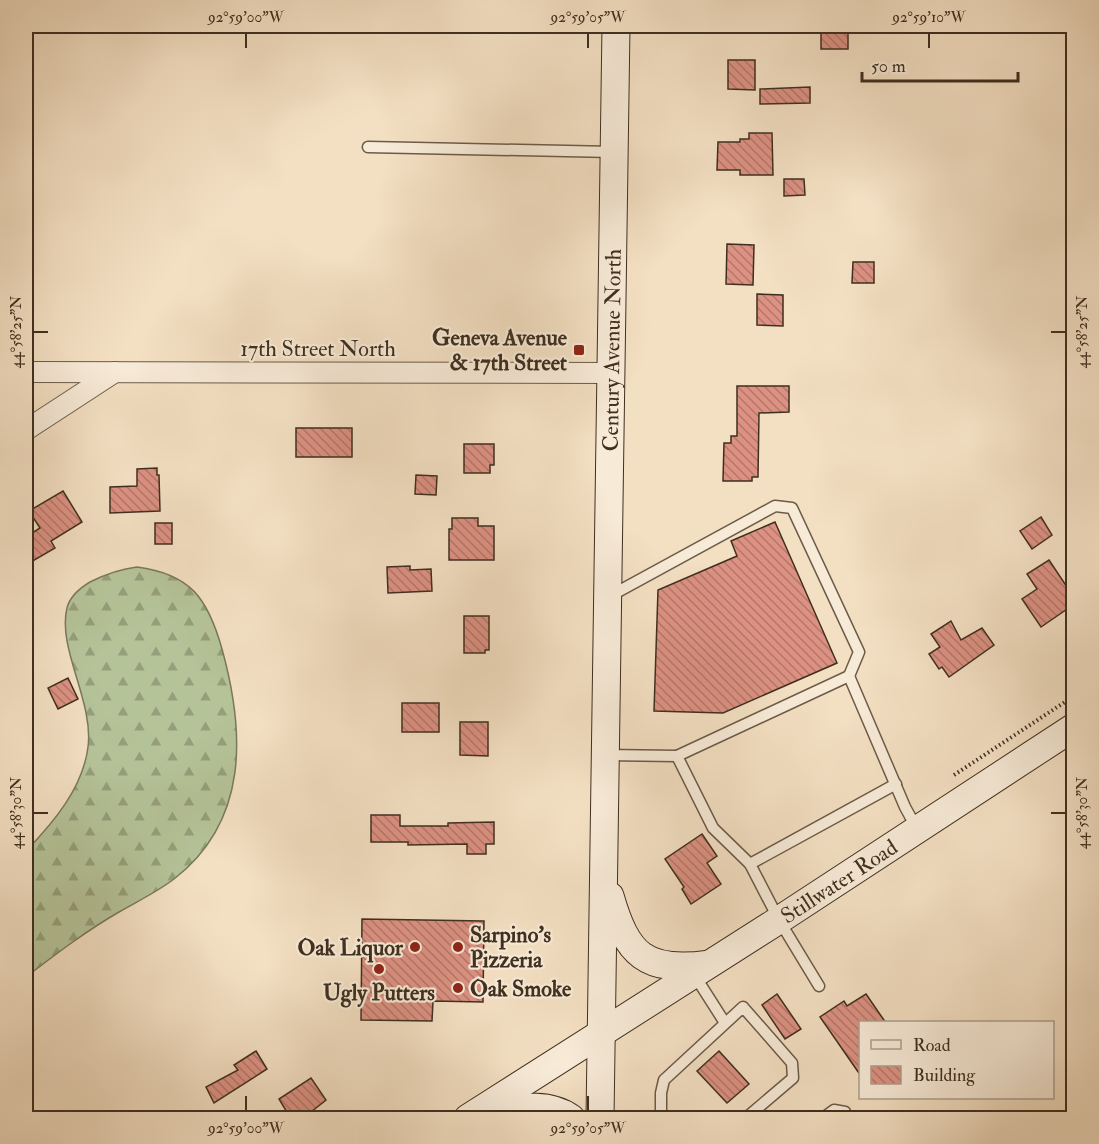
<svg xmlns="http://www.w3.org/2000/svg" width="1099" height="1144" font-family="'IM FELL Double Pica',serif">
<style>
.forest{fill:url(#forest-firs);stroke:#7a795c;stroke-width:1.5}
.building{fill:url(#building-back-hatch);stroke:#3f2f1f;stroke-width:1.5}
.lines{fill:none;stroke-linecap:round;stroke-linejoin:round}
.lane-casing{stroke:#6c5b48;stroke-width:13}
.street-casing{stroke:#6c5b48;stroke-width:22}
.secondary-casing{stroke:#3f2f1f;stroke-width:29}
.path{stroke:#3f2f1f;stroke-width:4;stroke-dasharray:1.5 3;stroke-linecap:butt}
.lane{stroke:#f7ead7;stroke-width:10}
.street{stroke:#f7ead7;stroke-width:20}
.secondary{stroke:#f7ead7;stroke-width:27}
.ticks{fill:none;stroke:#3f2f1f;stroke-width:2}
.poi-dot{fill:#8f2418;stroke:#f7ead7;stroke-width:2}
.labels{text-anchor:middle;stroke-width:4.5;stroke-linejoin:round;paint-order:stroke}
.poi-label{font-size:22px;font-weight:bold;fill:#3f2f1f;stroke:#f7ead7;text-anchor:end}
.street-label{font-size:22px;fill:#3f2f1f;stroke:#f7ead7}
.neatline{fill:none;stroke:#3f2f1f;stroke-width:2}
.ticks-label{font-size:15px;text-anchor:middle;fill:#3f2f1f}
</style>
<defs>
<pattern id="forest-firs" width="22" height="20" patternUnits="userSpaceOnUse" patternTransform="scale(1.5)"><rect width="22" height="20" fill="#b5c398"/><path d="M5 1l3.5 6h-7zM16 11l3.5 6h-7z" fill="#959f7b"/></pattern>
<pattern id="building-back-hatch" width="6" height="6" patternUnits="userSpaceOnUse" patternTransform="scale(1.5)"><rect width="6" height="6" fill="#dc9182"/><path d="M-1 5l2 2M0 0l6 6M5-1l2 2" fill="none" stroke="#b4776a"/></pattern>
</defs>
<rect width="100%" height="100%" fill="#f3dfc2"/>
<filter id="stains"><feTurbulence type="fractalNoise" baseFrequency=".00333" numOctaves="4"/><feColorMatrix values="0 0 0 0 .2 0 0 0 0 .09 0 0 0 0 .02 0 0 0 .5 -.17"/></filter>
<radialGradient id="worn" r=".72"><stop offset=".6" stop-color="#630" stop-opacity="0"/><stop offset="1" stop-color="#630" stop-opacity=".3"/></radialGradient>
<path class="forest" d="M137 567C191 574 208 599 222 649 245 732 249 821 174 879 157 892 138 901 119 912 86 931 56 954 26 977V851C53 823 83 788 88 747 94 702 57 648 67 608 70 596 80 588 90 582 106 574 120 569 137 567Z"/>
<g class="building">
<rect x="821" y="26" width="27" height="23"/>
<path d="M728 60H755V90L728 89Z"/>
<path d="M810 87V103L760 104V89Z"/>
<path d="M749 133H772L773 175H740V170H717L718 142H740V139H749Z"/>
<path d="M784 179H804L805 195 784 196Z"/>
<path d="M727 244 754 245 753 285 726 284Z"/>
<path d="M853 262H874V283H852Z"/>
<path d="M757 294 783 295V326L757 325Z"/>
<path d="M737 386H789V412L759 413 758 477H752V481H723L724 443H731V436H737Z"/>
<rect x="296" y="428" width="56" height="29"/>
<path d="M464 444H494V465H490V473H464Z"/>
<path d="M157 468V475H159L160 511 110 513V487L137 486V469Z"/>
<path d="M416 475 437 476 436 495 415 494Z"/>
<path d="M63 491 82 522 51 541 55 548 31 562 26 553V537L40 528 29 511Z"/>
<path d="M1041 517 1052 535 1032 549 1020 531Z"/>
<path d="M452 518H478V526H494V560H449V529H452Z"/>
<path d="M775 522 837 663 723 713 654 711 658 590 737 556 731 541Z"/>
<rect x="155" y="523" width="17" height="21"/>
<path d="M1049 560 1073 596 1066 600 1070 607 1041 627 1022 599 1037 589 1027 574Z"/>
<path d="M410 566V570L431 569 432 591 388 593 387 567Z"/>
<path d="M464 616H489V650H485V653H464Z"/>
<path d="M951 621 961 640 982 628 994 645 949 677 942 667 939 669 929 654 940 647 931 634Z"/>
<path d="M68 678 78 699 58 709 48 688Z"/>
<rect x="402" y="703" width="37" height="29"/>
<path d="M460 722H488V756L460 755Z"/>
<path d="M371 815H400V826H448V823L494 822V844H486V854H467V844L408 845V842H371Z"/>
<path d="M702 834 717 856 707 863 721 884 691 904 682 889 684 887 665 859Z"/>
<path d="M362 919 484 921 483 1002 433 1001 432 1021 361 1020Z"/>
<path d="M777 994 801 1029 785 1039 762 1005Z"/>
<path d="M866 994 886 1023H861V1076L820 1017 844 1001 847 1006Z"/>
<path d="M256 1051 267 1069 214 1103 206 1087 238 1070 234 1065Z"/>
<path d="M719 1051 749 1084 727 1103 697 1071Z"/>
<path d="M311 1078 326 1100 302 1119H291L279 1099Z"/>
</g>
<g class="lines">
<defs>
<g id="lane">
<path d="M368 147 613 152"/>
<path d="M610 596 775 506 792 508 859 652 849 676"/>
<path d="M605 755 677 756"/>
<path d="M750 864 896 784"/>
<path d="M695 976 725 1023"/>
<path d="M819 986 779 920 750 864 713 828 677 756 849 676 905 807 917 829"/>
<path d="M661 1118V1093L664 1080 743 1007 792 1063 793 1078 746 1118"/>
<path d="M823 1118 834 1110 845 1112 847 1118"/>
</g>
<g id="street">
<path d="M26 372 611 373"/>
<path d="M26 430 115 372"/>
</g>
<g id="secondary">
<path d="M610 896C627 955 645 973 709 964"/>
<path d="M485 1113C514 1109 546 1100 571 1118"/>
<path id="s1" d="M468 1118 779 920 1074 727"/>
<path id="s2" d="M600 1118 616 26"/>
</g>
</defs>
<use href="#lane" class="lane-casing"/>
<use href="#street" class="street-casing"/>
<use href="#secondary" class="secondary-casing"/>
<path class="path" d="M954 775 1074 696"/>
<use href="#lane" class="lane"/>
<use href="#street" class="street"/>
<use href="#secondary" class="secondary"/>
</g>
<path class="ticks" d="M246 33V48M588 33V48M929 33V48M33 332H48M1051 332H1066M33 813H48M1051 813H1066M246 1096V1111M588 1096V1111"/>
<g class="poi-dot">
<rect x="573" y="344" width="12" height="12" rx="3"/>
<circle cx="415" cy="947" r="6"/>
<circle cx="458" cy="947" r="6"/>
<circle cx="379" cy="969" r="6"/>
<circle cx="458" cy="988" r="6"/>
</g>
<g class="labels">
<g class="poi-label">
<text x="567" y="345">Geneva Avenue<tspan x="567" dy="25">&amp; 17th Street</tspan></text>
<text x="470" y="942" text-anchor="start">Sarpino's<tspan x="470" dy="25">Pizzeria</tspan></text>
<text x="403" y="955">Oak Liquor</text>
<text x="470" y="996" text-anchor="start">Oak Smoke</text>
<text x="379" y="1000" text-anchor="middle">Ugly Putters</text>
</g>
<g class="street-label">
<text x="318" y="356">17th Street North</text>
<text dy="8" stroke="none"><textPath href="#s2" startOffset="768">Century Avenue North</textPath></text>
<text dy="8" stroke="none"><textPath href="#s1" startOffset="440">Stillwater Road</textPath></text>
</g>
</g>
<rect width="1099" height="1144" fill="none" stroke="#f3dfc2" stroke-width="66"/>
<rect x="859" y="1021" width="195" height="78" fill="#f7ead7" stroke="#ad9f8d" stroke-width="1.5"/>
<rect x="871" y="1040" width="30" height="9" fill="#f7ead7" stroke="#ad9f8d" stroke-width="1.5"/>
<text x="913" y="1051" font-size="18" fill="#3f2f1f">Road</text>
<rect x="871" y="1066" width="30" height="18" fill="url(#building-back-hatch)" stroke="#ad9f8d" stroke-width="1.5"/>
<text x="913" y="1081" font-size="18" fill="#3f2f1f">Building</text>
<path d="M862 72v9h156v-9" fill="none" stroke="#3f2f1f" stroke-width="3"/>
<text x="871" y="72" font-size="18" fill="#3f2f1f" stroke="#f7ead7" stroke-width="4.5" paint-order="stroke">50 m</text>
<rect x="33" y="33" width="1033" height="1078" class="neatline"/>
<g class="ticks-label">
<text x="246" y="22">92°59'00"W</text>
<text x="588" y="22">92°59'05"W</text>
<text x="929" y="22">92°59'10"W</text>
<text transform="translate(1082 332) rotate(-90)" y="5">44°58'25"N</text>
<text transform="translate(16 332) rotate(-90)" y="5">44°58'25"N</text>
<text transform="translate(16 813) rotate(-90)" y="5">44°58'30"N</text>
<text transform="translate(1082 813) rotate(-90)" y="5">44°58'30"N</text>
<text x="246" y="1133">92°59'00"W</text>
<text x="588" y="1133">92°59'05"W</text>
</g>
<rect width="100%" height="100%" filter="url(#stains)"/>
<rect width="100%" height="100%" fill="url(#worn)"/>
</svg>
